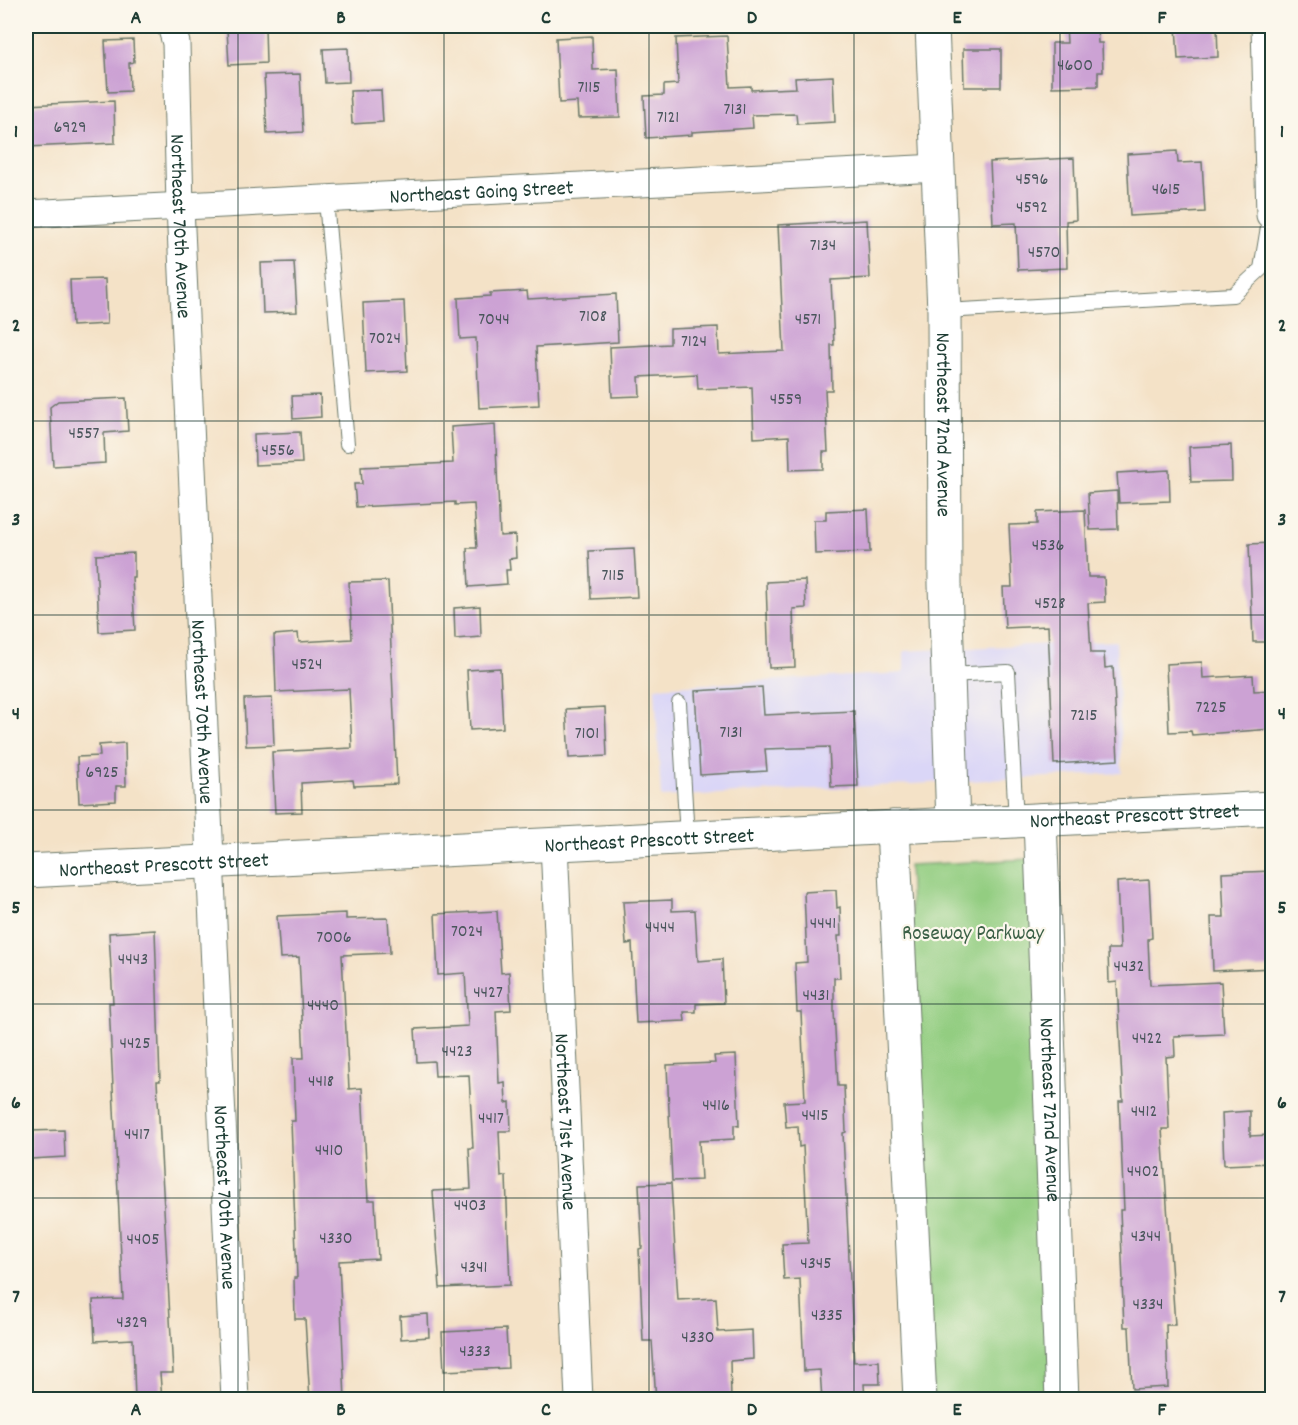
<svg xmlns="http://www.w3.org/2000/svg" width="1298" height="1425" font-family="Dekko,sans-serif">
<style>
.built{fill:#dad6f7}
.green{fill:#93cd81;stroke:#59855a;stroke-width:1.5}
.building{fill:#cca2d4}
.lines{fill:none;stroke-linecap:round;stroke-linejoin:round}
.service-casing{stroke:#6a7767;stroke-width:16}
.minor-casing{stroke:#6a7767;stroke-width:29}
.tertiary-casing{stroke:#6a7767;stroke-width:35}
.service{stroke:#fff;stroke-width:14}
.minor{stroke:#fff;stroke-width:27}
.tertiary{stroke:#fff;stroke-width:33}
.grid{fill:none;stroke:#1f3d34;stroke-width:1.5;stroke-opacity:0.55}
.labels{text-anchor:middle;stroke-width:4.5;stroke-linejoin:round;paint-order:stroke}
.number-label{font-size:18px;fill:#4a565c}
.street-label{font-size:21px;fill:#1f3d34;stroke:#fbf7ec}
.park-label{font-size:21px;fill:#3c6147;stroke:#fbf7ec}
.neatline{fill:none;stroke:#1f3d34;stroke-width:2}
.grid-label{font-size:20px;text-anchor:middle;font-weight:bold;fill:#1f3d34}
</style>
<rect width="100%" height="100%" fill="#fbf7ec"/>
<filter id="ink" filterUnits="userSpaceOnUse"><feTurbulence type="fractalNoise" baseFrequency=".0167" numOctaves="2"/><feDisplacementMap in="SourceGraphic" scale="12" xChannelSelector="R" yChannelSelector="G"/><feConvolveMatrix kernelMatrix="1 2 1 2 8 2 1 2 1" color-interpolation-filters="sRGB"/></filter>
<filter id="wash" filterUnits="userSpaceOnUse"><feTurbulence type="fractalNoise" baseFrequency=".008" numOctaves="4" result="noise"/><feDisplacementMap in="SourceGraphic" scale="24" xChannelSelector="R" yChannelSelector="G"/><feGaussianBlur stdDeviation="1.35" result="paint"/><feColorMatrix in="noise" values="0 0 0 0 0 0 0 0 0 0 0 0 0 0 0 0 0 1.4 0 .05"/><feComposite in="paint" operator="in"/></filter>
<g filter="url(#wash)">
<rect width="100%" height="100%" fill="#f4e2c7"/>
<path class="built" d="M1116 641 1122 773 661 797 655 687 904 673V651Z"/>
<path class="green" d="M1032 859 1052 1399H933L909 865Z"/>
<g id="blocks">
<g class="building">
<path d="M1066 26H1097L1098 43H1102L1103 72H1098V86L1052 87V43H1067Z"/>
<path d="M1176 26H1217L1218 57 1178 59Z"/>
<path d="M265 27 266 63 229 65 227 29Z"/>
<path d="M592 36 593 70 618 69 620 117 578 118 577 102 559 103 556 38Z"/>
<path d="M727 36 730 87 751 86V90L796 88 795 78 833 76 835 122 797 124 796 114 752 115 753 128 692 132V135L646 138 644 96 664 95V85L678 84 676 38Z"/>
<path d="M133 40 134 62 129 63 130 91 108 92 105 41Z"/>
<path d="M348 48 349 82 325 83 323 49Z"/>
<path d="M963 49H1001V87H964Z"/>
<path d="M300 74 303 132 267 134 264 75Z"/>
<path d="M381 90 383 122 352 124 350 91Z"/>
<path d="M114 101 115 143 27 147 26 105Z"/>
<path d="M1177 151 1178 163 1202 162 1205 212 1130 216 1127 154Z"/>
<path d="M1074 158 1076 220 1066 221 1067 268 1018 270 1016 223 993 224 990 162Z"/>
<path d="M867 220 870 278 831 280 834 345H831L832 390H825L828 452H823V469L790 470 789 436 754 438 752 387 698 389 697 374 639 377 640 396 612 397 610 347 670 344V329L718 327 719 354 784 351 778 225Z"/>
<path d="M294 262 297 312 263 313 261 263Z"/>
<path d="M105 279 107 324 72 326 70 280Z"/>
<path d="M527 291 528 299 616 294 618 342 536 347 539 405 479 408 476 338 460 339 458 298 490 296V293Z"/>
<path d="M404 301 407 371 366 373 363 303Z"/>
<path d="M320 395 321 417 293 419 292 396Z"/>
<path d="M126 398 128 431 104 433 105 463 53 466 50 407 58 401Z"/>
<path d="M495 424 500 536 515 535 516 558 509 559 510 570H506L507 584 469 587 467 548H477L474 504 455 505V502L356 507 354 484H362L361 467 453 463 451 427Z"/>
<path d="M300 432 302 463 255 465 254 434Z"/>
<path d="M1231 445 1232 481 1191 482 1189 447Z"/>
<path d="M1169 470 1170 501 1119 503 1117 473Z"/>
<path d="M1117 491 1118 529 1090 530 1088 493Z"/>
<path d="M868 509 870 552 815 554 814 520H826V511Z"/>
<path d="M1085 510 1088 577H1104L1105 602 1088 603 1091 653H1104L1105 668 1113 667 1118 760 1054 764 1048 626 1005 628 1003 587H1012L1009 525 1037 524V512Z"/>
<path d="M1272 543V642H1253L1249 544Z"/>
<path d="M634 549 637 597 591 599 589 551Z"/>
<path d="M134 553V577H132L135 630 99 632 96 555Z"/>
<path d="M805 580 806 608 793 609 795 667 769 668 766 582Z"/>
<path d="M388 581 397 784 354 786 353 780 301 783 302 812 275 813 272 752 352 748 349 689 276 692 274 635 298 633 299 642 352 639 349 582Z"/>
<path d="M480 606 481 637 455 639 454 608Z"/>
<path d="M1202 662 1203 678 1253 675 1254 691 1272 690V729L1192 735 1191 731 1169 732 1166 664Z"/>
<path d="M500 668 503 728 470 730 467 670Z"/>
<path d="M762 687 764 715 854 711 858 786 831 787 829 747 765 749 767 771 700 775 695 691Z"/>
<path d="M272 698 274 745 246 746 244 699Z"/>
<path d="M605 707 607 756 569 758 566 709Z"/>
<path d="M125 743 126 786H116V801L79 803 77 757 100 756 99 745Z"/>
<path d="M1272 871V968L1213 971 1211 917H1224L1222 873Z"/>
<path d="M1149 880 1152 938 1148 939 1150 985 1221 982 1224 1034 1174 1036 1175 1056 1166 1057 1169 1129H1162L1175 1325H1166L1168 1387 1132 1389 1129 1327H1124L1122 1281H1123L1120 1210H1124L1119 1101H1123L1117 982 1109 983 1108 949H1120L1117 882Z"/>
<path d="M836 890 837 908 840 907 841 936H838L840 978H834V1011L838 1086H844L846 1132 843 1133 854 1362 879 1361 880 1384H864L865 1400H822L820 1370 804 1371 800 1279 784 1280 782 1244 808 1243 803 1146 799 1147 798 1126 786 1127 784 1102 805 1101 801 1012H797L795 963 807 962 804 892Z"/>
<path d="M672 900V911L695 910 698 961 722 959 724 1003 696 1004V1012H684L685 1021 636 1023 632 943 626 944 623 902Z"/>
<path d="M497 911 501 973 509 972 511 1010 496 1011 499 1083 505 1082 506 1103 510 1102 511 1131H499L501 1177 506 1176 510 1285 440 1288 433 1191 471 1189 469 1148H473L469 1075 435 1076 434 1061 417 1062 415 1029 468 1026 465 973 438 975 435 914Z"/>
<path d="M346 913V919L388 918 390 953 342 955 349 1089 362 1088 368 1200H375L378 1259 339 1261 345 1400H310L305 1319H295L294 1278H297L291 1121H295L293 1058H304L299 957 280 958 277 916Z"/>
<path d="M155 930 160 1081H157L173 1373H160L162 1400H135L133 1339 95 1341 93 1300 123 1299 109 1003H113L109 933Z"/>
<path d="M736 1055 739 1126 734 1125V1139L699 1141 701 1180 672 1181 667 1065 715 1063 714 1056Z"/>
<path d="M1250 1111V1136L1270 1135 1271 1163 1224 1165 1222 1113Z"/>
<path d="M64 1130 65 1157 31 1159 30 1131Z"/>
<path d="M671 1183 678 1300 716 1298 718 1332 752 1330 753 1359 730 1361 731 1400H656L652 1341H643L639 1249 642 1248 639 1184Z"/>
<path d="M428 1314 429 1337 401 1339 400 1316Z"/>
<path d="M506 1329 508 1368 444 1371 442 1332Z"/>
</g>
</g>
</g>
<g filter="url(#ink)">
<use href="#blocks" fill-opacity="0" stroke="#6a7767" stroke-width="1.5"/>
<g class="lines">
<defs>
<g id="service">
<path d="M326 200 347 444"/>
<path d="M944 311 1233 295 1261 269 1270 215"/>
<path d="M948 675 1008 672 1016 821"/>
<path d="M679 703 687 837"/>
</g>
<g id="minor">
<path id="s1" d="M171 26 176 43 180 207 235 1400"/>
<path d="M1265 26 1270 215"/>
<path id="s2" d="M26 214 938 168"/>
<path id="s3" d="M554 844 579 1400"/>
</g>
<g id="tertiary">
<path id="s4" d="M932 26 944 311 945 585 953 824"/>
<path id="s5" d="M1040 820 1062 1400"/>
<path d="M893 827 920 1400"/>
<path id="s6" d="M26 871 1272 808"/>
</g>
</defs>
<use href="#service" class="service-casing"/>
<use href="#minor" class="minor-casing"/>
<use href="#tertiary" class="tertiary-casing"/>
<use href="#service" class="service"/>
<use href="#minor" class="minor"/>
<use href="#tertiary" class="tertiary"/>
</g>
</g>
<path class="grid" d="M238 26V1400M444 26V1400M649 26V1400M854 26V1400M1060 26V1400M26 227H1272M26 421H1272M26 615H1272M26 810H1272M26 1004H1272M26 1198H1272"/>
<g class="labels">
<g class="number-label">
<text x="1075" y="70">4600</text>
<text x="589" y="92">7115</text>
<text x="735" y="114">7131</text>
<text x="668" y="122">7121</text>
<text x="70" y="132">6929</text>
<text x="1032" y="184">4596</text>
<text x="1166" y="194">4615</text>
<text x="1032" y="212">4592</text>
<text x="823" y="250">7134</text>
<text x="1044" y="257">4570</text>
<text x="593" y="321">7108</text>
<text x="494" y="324">7044</text>
<text x="808" y="324">4571</text>
<text x="385" y="343">7024</text>
<text x="694" y="346">7124</text>
<text x="786" y="404">4559</text>
<text x="84" y="438">4557</text>
<text x="278" y="455">4556</text>
<text x="1048" y="550">4536</text>
<text x="613" y="580">7115</text>
<text x="1050" y="608">4528</text>
<text x="307" y="669">4524</text>
<text x="1211" y="712">7225</text>
<text x="1084" y="720">7215</text>
<text x="731" y="737">7131</text>
<text x="587" y="738">7101</text>
<text x="102" y="777">6925</text>
<text x="823" y="928">4441</text>
<text x="660" y="932">4444</text>
<text x="467" y="936">7024</text>
<text x="334" y="942">7006</text>
<text x="133" y="964">4443</text>
<text x="1129" y="971">4432</text>
<text x="488" y="997">4427</text>
<text x="816" y="1000">4431</text>
<text x="323" y="1010">4440</text>
<text x="1147" y="1043">4422</text>
<text x="135" y="1048">4425</text>
<text x="457" y="1056">4423</text>
<text x="321" y="1086">4418</text>
<text x="716" y="1110">4416</text>
<text x="1144" y="1116">4412</text>
<text x="815" y="1120">4415</text>
<text x="491" y="1123">4417</text>
<text x="137" y="1139">4417</text>
<text x="329" y="1155">4410</text>
<text x="1143" y="1176">4402</text>
<text x="470" y="1210">4403</text>
<text x="1146" y="1241">4344</text>
<text x="336" y="1243">4330</text>
<text x="143" y="1244">4405</text>
<text x="816" y="1268">4345</text>
<text x="474" y="1272">4341</text>
<text x="1148" y="1309">4334</text>
<text x="827" y="1320">4335</text>
<text x="132" y="1327">4329</text>
<text x="698" y="1342">4330</text>
<text x="475" y="1356">4333</text>
</g>
<g class="street-label">
<text dy="7" stroke="none"><textPath href="#s2" startOffset="456">Northeast Going Street</textPath></text>
<text dy="7" stroke="none"><textPath href="#s1" startOffset="201">Northeast 70th Avenue</textPath></text>
<text dy="7" stroke="none"><textPath href="#s4" startOffset="399">Northeast 72nd Avenue</textPath></text>
<text dy="7" stroke="none"><textPath href="#s1" startOffset="687">Northeast 70th Avenue</textPath></text>
<text dy="7" stroke="none"><textPath href="#s6" startOffset="1110">Northeast Prescott Street</textPath></text>
<text dy="7" stroke="none"><textPath href="#s6" startOffset="624">Northeast Prescott Street</textPath></text>
<text dy="7" stroke="none"><textPath href="#s6" startOffset="138">Northeast Prescott Street</textPath></text>
<text dy="7" stroke="none"><textPath href="#s5" startOffset="290">Northeast 72nd Avenue</textPath></text>
<text dy="7" stroke="none"><textPath href="#s3" startOffset="278">Northeast 71st Avenue</textPath></text>
<text dy="7" stroke="none"><textPath href="#s1" startOffset="1173">Northeast 70th Avenue</textPath></text>
</g>
<g class="park-label">
<text x="973" y="939">Roseway Parkway</text>
</g>
</g>
<rect width="1298" height="1425" fill="none" stroke="#fbf7ec" stroke-width="66"/>
<rect x="33" y="33" width="1232" height="1359" class="neatline"/>
<g class="grid-label">
<text x="136" y="23">A</text>
<text x="341" y="23">B</text>
<text x="546" y="23">C</text>
<text x="752" y="23">D</text>
<text x="957" y="23">E</text>
<text x="1162" y="23">F</text>
<text x="16" y="137">1</text>
<text x="1282" y="137">1</text>
<text x="16" y="331">2</text>
<text x="1282" y="331">2</text>
<text x="16" y="525">3</text>
<text x="1282" y="525">3</text>
<text x="16" y="719">4</text>
<text x="1282" y="719">4</text>
<text x="16" y="913">5</text>
<text x="1282" y="913">5</text>
<text x="16" y="1108">6</text>
<text x="1282" y="1108">6</text>
<text x="16" y="1302">7</text>
<text x="1282" y="1302">7</text>
<text x="136" y="1415">A</text>
<text x="341" y="1415">B</text>
<text x="546" y="1415">C</text>
<text x="752" y="1415">D</text>
<text x="957" y="1415">E</text>
<text x="1162" y="1415">F</text>
</g>
</svg>
